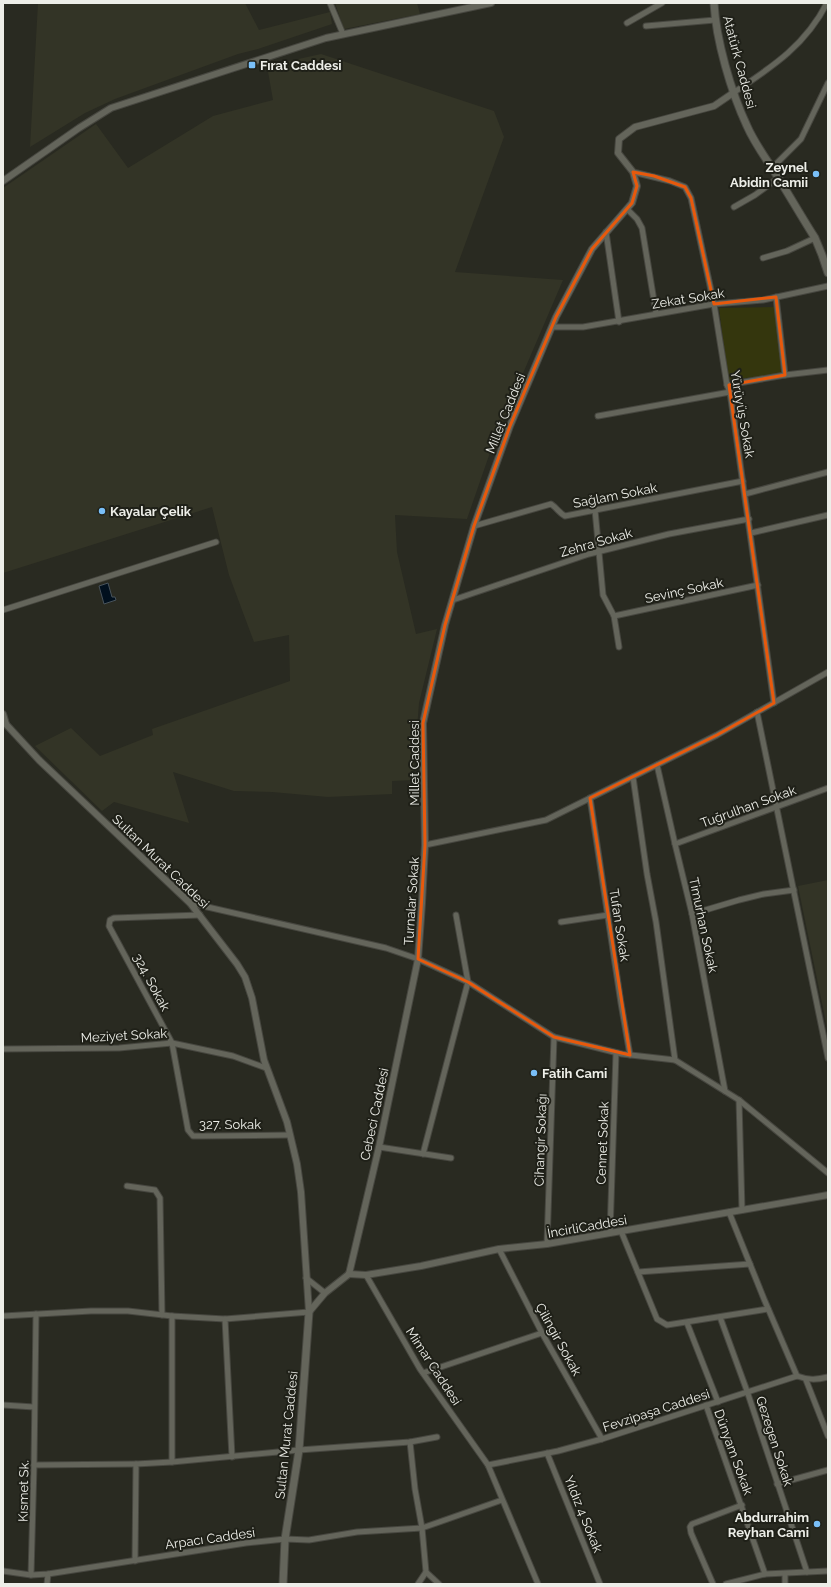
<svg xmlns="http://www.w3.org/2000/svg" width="831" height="1587" font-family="Raleway,sans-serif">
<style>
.built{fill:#333426}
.green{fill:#34360d}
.water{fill:#01101e;stroke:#48535b}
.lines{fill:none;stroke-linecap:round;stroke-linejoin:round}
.minor-casing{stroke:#474740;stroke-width:7}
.tertiary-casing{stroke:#474740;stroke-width:8}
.secondary-casing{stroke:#474740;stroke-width:9}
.minor{stroke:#64655b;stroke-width:5}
.tertiary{stroke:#64655b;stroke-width:6}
.secondary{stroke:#64655b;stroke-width:7}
.marked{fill:none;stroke:#e8590c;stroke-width:3;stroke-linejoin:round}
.poi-dot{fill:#79bff8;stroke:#1f2018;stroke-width:1.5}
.labels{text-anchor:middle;stroke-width:4;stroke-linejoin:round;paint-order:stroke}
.street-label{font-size:13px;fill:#edeee8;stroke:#1f2018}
.poi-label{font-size:13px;font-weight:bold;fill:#edeee8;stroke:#1f2018;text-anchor:start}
</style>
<rect width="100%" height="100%" fill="#292a21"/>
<g class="built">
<path d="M38 3H245L259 30 330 12 332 24 258 49 238 54 115 99 85 113 30 147Z"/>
<path d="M335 3H417L420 14 344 29Z"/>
<path d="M321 54 494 111 504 137 455 272 563 280 494 441 467 519 395 515 397 552 416 634 437 629 419 703 413 780 392 781V794L328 797 272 792 234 791 173 772 189 823 114 802 102 811 35 746 71 728 100 756 153 735 152 729 290 681 289 635 254 642 229 575 212 507 3 573V188L96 124 128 168 213 116 273 100 267 66Z"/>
<path d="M828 880V1032L798 886Z"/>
</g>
<path class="green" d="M775 307 783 374 728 380 719 308Z"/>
<path class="water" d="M108 583 112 597H115L116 600 104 604 99 586Z"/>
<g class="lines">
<defs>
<g id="minor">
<path d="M330 3 343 34"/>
<path d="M627 23 662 3"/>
<path d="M646 26 715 20"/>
<path d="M733 93C772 67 805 46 827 3"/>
<path d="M772 168 801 139 828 83"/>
<path d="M633 172 670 181 685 187 691 198 714 304 727 385 730 392 774 703"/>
<path d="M734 207 755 195 778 178"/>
<path d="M627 209 637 219 642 228 656 313"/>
<path d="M606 232 619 322"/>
<path d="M763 258 787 251 815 238"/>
<path d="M776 297 785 375"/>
<path d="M552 327H583L714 304 763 300 828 286"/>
<path d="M727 385 785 375 828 370"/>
<path d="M598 416 730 392"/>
<path d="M745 494 828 472"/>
<path d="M595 510 603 595 614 616 619 647"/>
<path d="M474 526 551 504C557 508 559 513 565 516L743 481"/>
<path d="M751 533 828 515"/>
<path d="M453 600 589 554 669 534 749 519"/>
<path d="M3 610 216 542"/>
<path d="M614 616 758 585"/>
<path d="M757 712 828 1058"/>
<path d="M657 765 675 844 692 914 725 1091"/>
<path d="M633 777 647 874 656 922 675 1060"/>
<path d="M590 798 621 1003 630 1055"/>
<path d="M675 844 828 788"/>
<path d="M425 845 546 820 717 735 828 672"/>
<path d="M190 903 386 948 418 959 468 982 554 1037 622 1054 675 1060 739 1100 828 1173"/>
<path d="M692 914 739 900 764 894 794 890"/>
<path d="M200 915 114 918 110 920 109 926 172 1043 188 1130 193 1136H204L290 1135"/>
<path d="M561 922 608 915"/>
<path d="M3 1049 119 1048 172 1043 233 1056 266 1068"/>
<path d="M739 1100 742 1210"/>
<path d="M379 1147 451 1158"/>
<path d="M423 1154 468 982 456 915"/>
<path d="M127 1186 155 1190 160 1198 162 1315"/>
<path d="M729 1212 764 1299 797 1376"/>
<path d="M621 1231 657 1319 667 1325 768 1309"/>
<path d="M610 1233 616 1053"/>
<path d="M547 1244 554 1037"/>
<path d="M499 1249 542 1333 602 1439"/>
<path d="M638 1272 750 1264"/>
<path d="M366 1275 420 1369 488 1465 538 1584"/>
<path d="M306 1278 325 1293"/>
<path d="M3 1316 91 1311H128L172 1316"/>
<path d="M720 1317 747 1391 807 1572"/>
<path d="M225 1319 172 1316V1462L299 1450 410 1442 437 1437"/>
<path d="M687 1323 718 1402"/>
<path d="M423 1373 542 1333"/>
<path d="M806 1380 828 1436"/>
<path d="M3 1405 34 1407"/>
<path d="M706 1405 765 1574"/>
<path d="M410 1442 415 1489 422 1528 426 1572 418 1584"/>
<path d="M547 1453 600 1584"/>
<path d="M232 1457 225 1319 309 1312"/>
<path d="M34 1465 136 1464"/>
<path d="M488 1465 558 1451 602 1439 797 1376C808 1380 816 1380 828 1377"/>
<path d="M777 1484 828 1470"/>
<path d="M135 1561 136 1464 172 1462"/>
<path d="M3 1571 31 1575 48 1574 246 1543 285 1539 309 1540 357 1532 422 1528 502 1500"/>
<path d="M426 1572 439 1584"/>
<path d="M31 1575 34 1465 36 1314"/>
<path d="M47 1584 48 1574"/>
<path d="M713 1584 691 1533 690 1527 692 1524 742 1505"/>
<path d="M726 1584 765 1574 828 1571"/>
<path d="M785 1584V1574"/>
</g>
<g id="tertiary">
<path d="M3 181 79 128 111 108 326 38 491 3"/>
<path d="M3 714 6 724"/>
<path d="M3 721 39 760 190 903 237 964 245 977 252 998 264 1060 287 1122 297 1164 301 1192 309 1312"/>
<path d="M349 1274 379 1147 418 959 422 903 425 845 423 723 445 625 474 526 510 426 556 317 592 249 632 203 637 186 633 172 618 153 619 139 635 127 714 106 733 93"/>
<path d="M349 1274 366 1275 421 1266 499 1249 547 1244 828 1195"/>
<path d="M309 1312 325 1293 349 1274"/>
</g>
<g id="secondary">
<path d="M714 3C716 40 731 92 747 126 754 142 764 156 774 171 788 193 801 216 815 238L822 255 828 273"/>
<path d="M283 1584 285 1539 299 1450 309 1312"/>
</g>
</defs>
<use href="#minor" class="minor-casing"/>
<use href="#tertiary" class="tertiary-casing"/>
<use href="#secondary" class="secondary-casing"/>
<use href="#minor" class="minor"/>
<use href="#tertiary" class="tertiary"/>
<use href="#secondary" class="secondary"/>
</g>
<path class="marked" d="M633 172 654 176 685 187 691 198 714 304 776 297 785 375 729 385 774 703 717 735 590 798 630 1055 554 1037 468 982 418 959 425 845 423 723 445 625 474 526 510 426 556 317 592 249 632 203 637 186Z"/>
<g class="poi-dot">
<rect x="248" y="61" width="8" height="8" rx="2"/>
<circle cx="816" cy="174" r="4"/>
<circle cx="102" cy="511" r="4"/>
<circle cx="534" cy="1073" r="4"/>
<circle cx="817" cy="1524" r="4"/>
</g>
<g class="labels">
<g class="street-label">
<text transform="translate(740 62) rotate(75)" y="5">Atatürk Caddesi</text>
<text transform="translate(688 298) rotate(-9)" y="5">Zekat Sokak</text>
<text transform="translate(505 413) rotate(-68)" y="5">Millet Caddesi</text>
<text transform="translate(743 414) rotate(80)" y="5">Yürüyüş Sokak</text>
<text transform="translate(615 495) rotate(-11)" y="5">Sağlam Sokak</text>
<text transform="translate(596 542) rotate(-16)" y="5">Zehra Sokak</text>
<text transform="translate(684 590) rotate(-12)" y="5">Sevinç Sokak</text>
<text transform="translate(414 763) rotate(-90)" y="5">Millet Caddesi</text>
<text transform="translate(748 806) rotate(-20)" y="5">Tuğrulhan Sokak</text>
<text transform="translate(161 861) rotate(44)" y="5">Sultan Murat Caddesi</text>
<text transform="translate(411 901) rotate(-86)" y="5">Turnalar Sokak</text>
<text transform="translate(620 925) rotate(81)" y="5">Tufan Sokak</text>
<text transform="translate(704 925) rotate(78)" y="5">Timurhan Sokak</text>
<text transform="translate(152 982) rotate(62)" y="5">324. Sokak</text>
<text transform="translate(124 1035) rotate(-3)" y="5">Meziyet Sokak</text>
<text transform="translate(374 1114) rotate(-78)" y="5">Cebeci Caddesi</text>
<text x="230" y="1129">327. Sokak</text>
<text transform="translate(540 1140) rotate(-88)" y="5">Cihangir Sokağı</text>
<text transform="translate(602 1143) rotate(-88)" y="5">Cennet Sokak</text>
<text transform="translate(587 1226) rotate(-10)" y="5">İncirliCaddesi</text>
<text transform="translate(559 1339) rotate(61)" y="5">Çilingir Sokak</text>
<text transform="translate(434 1366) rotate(57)" y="5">Mimar Caddesi</text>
<text transform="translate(656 1410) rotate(-18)" y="5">Fevzipaşa Caddesi</text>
<text transform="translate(286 1435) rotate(-84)" y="5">Sultan Murat Caddesi</text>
<text transform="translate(775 1441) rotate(72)" y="5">Gezegen Sokak</text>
<text transform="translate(734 1452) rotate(70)" y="5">Dünyam Sokak</text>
<text transform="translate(23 1491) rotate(-89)" y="5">Kısmet Sk.</text>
<text transform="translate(584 1514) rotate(68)" y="5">Yıldız 4 Sokak</text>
<text transform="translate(210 1538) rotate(-8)" y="5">Arpacı Caddesi</text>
</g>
<g class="poi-label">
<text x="260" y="70">Fırat Caddesi</text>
<text x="808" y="172" text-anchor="end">Zeynel<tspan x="808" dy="15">Abidin Camii</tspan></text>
<text x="110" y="516">Kayalar Çelik</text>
<text x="542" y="1078">Fatih Cami</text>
<text x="809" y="1522" text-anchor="end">Abdurrahim<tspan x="809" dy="15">Reyhan Cami</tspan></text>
</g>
</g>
<rect width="831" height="1587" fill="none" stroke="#edeee8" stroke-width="8"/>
</svg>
